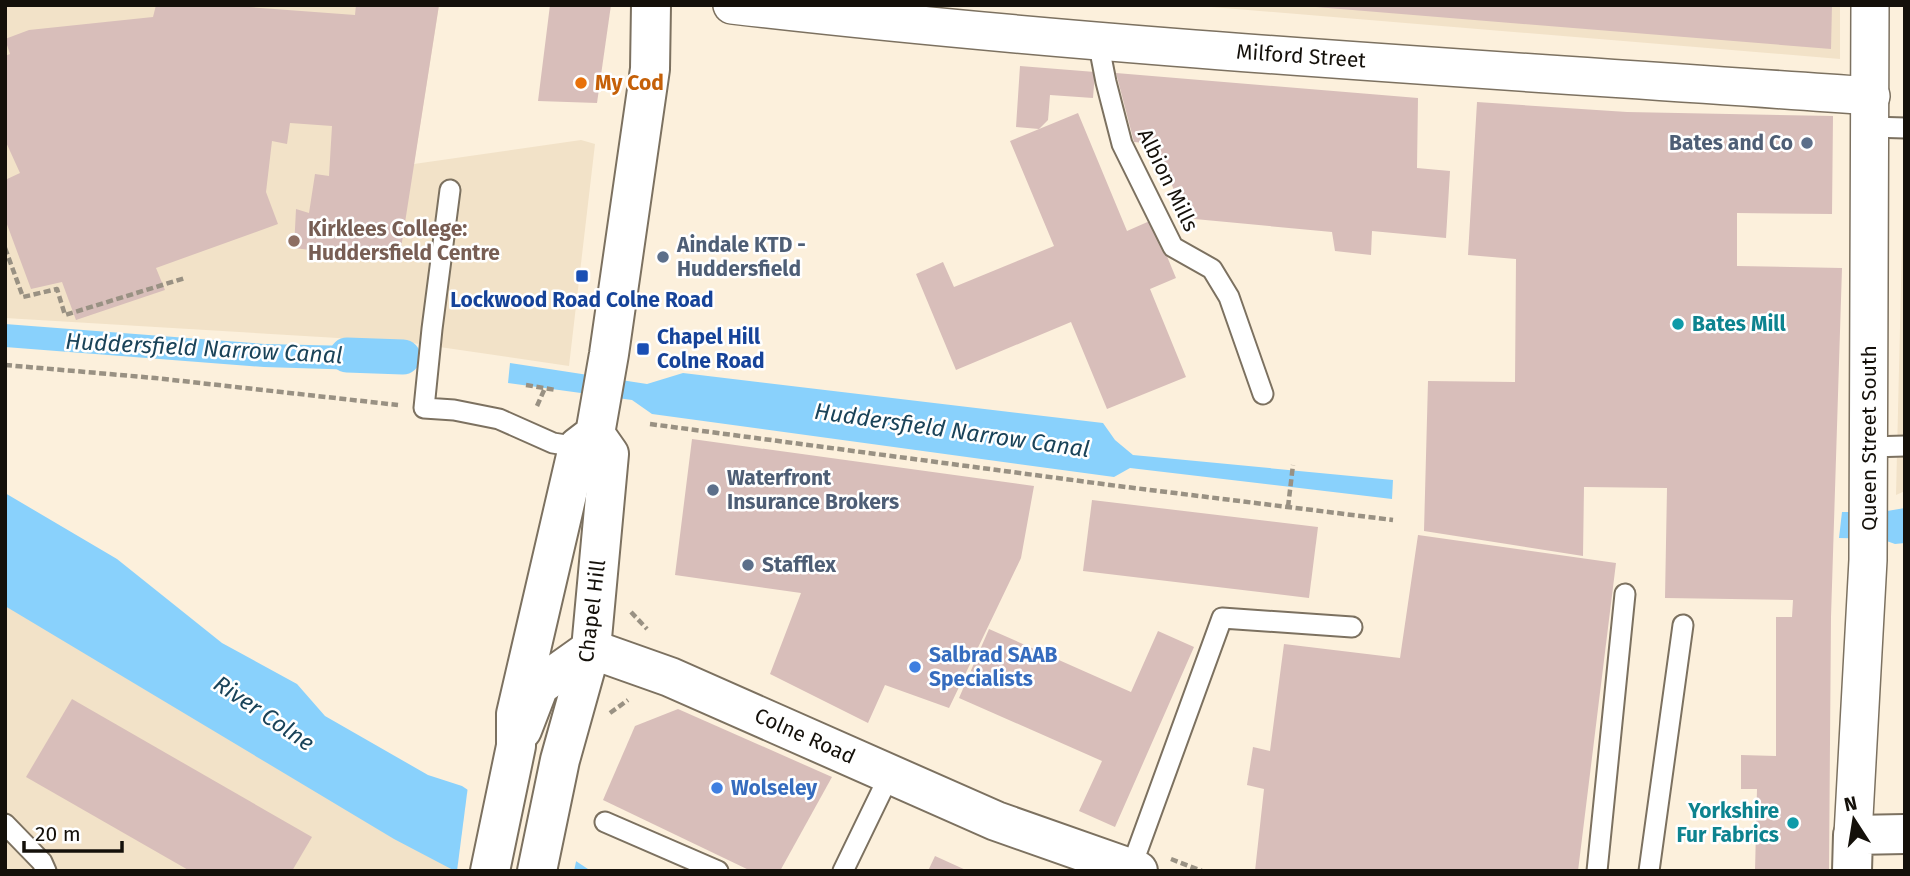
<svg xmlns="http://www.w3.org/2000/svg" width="1910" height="876" font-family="'Fira Sans',sans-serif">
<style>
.built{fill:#f2e2c8}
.water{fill:#89d1fc}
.pier{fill:#fcf0dc}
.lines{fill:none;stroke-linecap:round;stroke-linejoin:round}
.canal{stroke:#89d1fc;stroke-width:35}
.building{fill:#d8beba}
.service-casing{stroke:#7c7160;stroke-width:23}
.minor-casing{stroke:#7c7160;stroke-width:40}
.secondary-casing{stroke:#7c7160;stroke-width:42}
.primary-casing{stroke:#7c7160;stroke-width:42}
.path{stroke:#999183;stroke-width:4.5;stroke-dasharray:7 3.5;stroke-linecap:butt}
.service{stroke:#fff;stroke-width:19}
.minor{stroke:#fff;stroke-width:37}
.secondary{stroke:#fff;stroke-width:38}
.primary{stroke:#fff;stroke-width:38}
.food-dot{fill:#e8710a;stroke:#fff;stroke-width:2.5}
.service-dot{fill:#5c6f8a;stroke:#fff;stroke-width:2.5}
.education-dot{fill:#8d6e63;stroke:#fff;stroke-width:2.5}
.transit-dot{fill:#1a4fb4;stroke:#fff;stroke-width:2.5}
.culture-dot{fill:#0f9aa8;stroke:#fff;stroke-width:2.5}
.shop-dot{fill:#3f7fe0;stroke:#fff;stroke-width:2.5}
.labels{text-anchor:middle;stroke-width:5;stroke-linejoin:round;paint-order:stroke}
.street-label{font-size:21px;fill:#14100a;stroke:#fff}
.food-label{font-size:21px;font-weight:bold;fill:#c56008;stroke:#fff;text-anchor:start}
.service-label{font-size:21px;font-weight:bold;fill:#4e5e75;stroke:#fff;text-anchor:start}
.education-label{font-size:21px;font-weight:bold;fill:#785e54;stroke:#fff;text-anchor:start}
.transit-label{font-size:21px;font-weight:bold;fill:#164399;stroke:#fff}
.culture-label{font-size:21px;font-weight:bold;fill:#0d838f;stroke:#fff;text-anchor:start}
.shop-label{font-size:21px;font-weight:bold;fill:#366cbe;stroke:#fff;text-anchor:start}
.water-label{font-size:23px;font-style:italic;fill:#1a4359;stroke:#fff}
</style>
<rect width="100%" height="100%" fill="#fcf0dc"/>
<g class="built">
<path d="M5 5H439L414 164 581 140 595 144 569 366 405 342 5 318Z"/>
<path d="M1187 5H1840V59Z"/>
<path d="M1905 115V491L1896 495Z"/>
<path d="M5 604 456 871H5Z"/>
</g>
<g class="water">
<path d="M5 324 265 344 395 347 392 371 264 367 5 347Z"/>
<path d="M510 363 647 384 683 373 1103 423 1115 440 1133 455 1393 480 1392 499 1130 468 1114 477 652 414 632 400 508 383Z"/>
<path d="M5 493 117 559 222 643 297 684 325 716 428 775 462 786 591 871H455L394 839 5 606Z"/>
<path d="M1905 508V543L1895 544 1881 539 1839 538 1842 512H1881Z"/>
</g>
<path class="pier" d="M468 786 577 857 574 871H457Z"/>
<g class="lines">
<path class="canal" d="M347 355 403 357"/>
</g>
<g class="building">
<path d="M156 5H222L355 15 356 5H439L399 261 294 248 296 209 309 213 315 174 329 176 332 126 290 123 287 144 272 141 266 192 278 224 156 268 165 290 76 320 62 282 31 289 5 219V180L20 173 5 140V56L10 54 5 39 29 30 153 17Z"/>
<path d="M550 5H611L597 103 538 101Z"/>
<path d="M1316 5H1832L1831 49 1316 7Z"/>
<path d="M1020 66 1095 72 1093 98 1050 95 1048 120 1039 129 1016 127Z"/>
<path d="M1116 73 1418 98 1417 168 1450 171 1446 238 1372 231 1371 255 1335 251 1332 232 1184 218 1157 144 1134 142Z"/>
<path d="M1477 102 1627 112 1833 116 1832 214 1737 213V266L1842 268 1831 617 1829 871H1755L1757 789H1741V755L1776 756V617H1792L1793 600 1665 598 1667 488 1584 487 1583 556 1424 531 1428 381 1515 382 1516 259 1468 255Z"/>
<path d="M1078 113 1127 231 1152 220 1176 278 1150 289 1186 377 1107 409 1071 322 956 370 916 274 943 262 954 287 1054 246 1010 141Z"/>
<path d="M692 439 1034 486 1021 558 949 708 885 685 868 723 770 674 801 593 675 575Z"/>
<path d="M1092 500 1318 527 1309 598 1083 571Z"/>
<path d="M1418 535 1616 563 1578 871H1255L1264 789 1247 785 1253 747 1270 751 1284 644 1400 658Z"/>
<path d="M989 629 1131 692 1158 631 1194 647 1115 827 1079 811 1102 761 959 698Z"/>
<path d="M72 699 312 837 292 871H190L26 777Z"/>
<path d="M678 709 832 777 780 871H751L603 800 635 726Z"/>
<path d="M935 856 968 871H928Z"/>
</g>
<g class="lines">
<defs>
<g id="service">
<path d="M1098 41 1106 82 1122 144 1173 247 1212 269 1229 297 1263 394"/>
<path d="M1871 127 1905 128"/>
<path d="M450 190 432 329 424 408 454 410 499 419 553 443 578 447"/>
<path d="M1869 447 1905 446"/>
<path d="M605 822 718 871"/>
<path d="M5 824 42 862 46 871"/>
<path d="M1131 868 1222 618 1352 627"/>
<path d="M843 871 890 774"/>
<path d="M1597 871 1625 594"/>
<path d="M1649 871 1683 625"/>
</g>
<g id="minor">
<path d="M732 5C1110 49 1491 69 1871 96"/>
<path d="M1853 835 1868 560 1870 5"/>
</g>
<g id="secondary">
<path d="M522 730 539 686 591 649 670 677 996 821 1138 871"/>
<path d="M1852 871 1853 835 1905 834"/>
</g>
<g id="primary">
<path d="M490 871 516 746V714L578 447 595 434 609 354 650 69 651 5"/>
<path d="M537 871 560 760 591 649 609 454 595 434"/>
</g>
</defs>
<use href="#service" class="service-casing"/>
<use href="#minor" class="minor-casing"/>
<use href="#secondary" class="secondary-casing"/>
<use href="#primary" class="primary-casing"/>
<g class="path">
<path d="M5 248 23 297 57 289 65 315 185 278"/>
<path d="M5 365 155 378 398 405"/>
<path d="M526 385 556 390"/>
<path d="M537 406 545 388"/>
<path d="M650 424 1110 485 1393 520"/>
<path d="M1288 507 1293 465"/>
<path d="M631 612 647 629"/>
<path d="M610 713 628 700"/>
<path d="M1171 859 1202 871"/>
</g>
<use href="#service" class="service"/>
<use href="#minor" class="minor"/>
<use href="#secondary" class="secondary"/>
<use href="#primary" class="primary"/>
</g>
<circle class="food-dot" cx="581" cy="83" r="7"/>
<g class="service-dot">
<circle cx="1807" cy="143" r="7"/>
<circle cx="663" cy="257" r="7"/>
<circle cx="713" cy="490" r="7"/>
<circle cx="748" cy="565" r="7"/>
</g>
<circle class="education-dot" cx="294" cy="241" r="7"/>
<g class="transit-dot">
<rect x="575" y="269" width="14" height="14" rx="3.5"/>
<rect x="636" y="342" width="14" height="14" rx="3.5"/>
</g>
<g class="culture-dot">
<circle cx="1678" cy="324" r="7"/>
<circle cx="1793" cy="823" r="7"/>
</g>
<g class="shop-dot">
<circle cx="915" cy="667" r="7"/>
<circle cx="717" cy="788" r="7"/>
</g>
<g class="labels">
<g class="street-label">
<text transform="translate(1301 56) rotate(4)" y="7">Milford Street</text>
<text transform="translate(1168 180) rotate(64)" y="7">Albion Mills</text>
<text transform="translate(1869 438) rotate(-90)" y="7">Queen Street South</text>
<text transform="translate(592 611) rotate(-83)" y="7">Chapel Hill</text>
<text transform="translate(805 736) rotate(24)" y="7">Colne Road</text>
</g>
<g class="food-label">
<text x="595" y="90">My Cod</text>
</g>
<g class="service-label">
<text x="1793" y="150" text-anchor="end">Bates and Co</text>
<text x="677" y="252">Aindale KTD -<tspan x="677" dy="24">Huddersfield</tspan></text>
<text x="727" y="485">Waterfront<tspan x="727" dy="24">Insurance Brokers</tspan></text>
<text x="762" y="572">Stafflex</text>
</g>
<g class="education-label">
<text x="308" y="236">Kirklees College:<tspan x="308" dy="24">Huddersfield Centre</tspan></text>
</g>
<g class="transit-label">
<text x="582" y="307">Lockwood Road Colne Road</text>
<text x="657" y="344" text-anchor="start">Chapel Hill<tspan x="657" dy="24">Colne Road</tspan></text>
</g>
<g class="culture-label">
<text x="1692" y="331">Bates Mill</text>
<text x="1779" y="818" text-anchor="end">Yorkshire<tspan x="1779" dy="24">Fur Fabrics</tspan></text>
</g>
<g class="shop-label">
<text x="929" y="662">Salbrad SAAB<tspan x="929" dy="24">Specialists</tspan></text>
<text x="731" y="795">Wolseley</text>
</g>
<g class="water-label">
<text transform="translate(204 348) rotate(3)" y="8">Huddersfield Narrow Canal</text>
<text transform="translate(952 430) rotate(8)" y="8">Huddersfield Narrow Canal</text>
<text transform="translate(264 713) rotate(34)" y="8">River Colne</text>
</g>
</g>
<rect width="1910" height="876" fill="none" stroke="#14100a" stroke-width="14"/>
<g transform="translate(1854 820) rotate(348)" stroke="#ffffff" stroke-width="5" paint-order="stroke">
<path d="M0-5L12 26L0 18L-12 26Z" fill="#14100a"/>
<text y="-10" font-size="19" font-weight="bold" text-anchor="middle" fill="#14100a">N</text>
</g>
<path d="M24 841v10h98v-10" fill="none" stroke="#14100a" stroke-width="3.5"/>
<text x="35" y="841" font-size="21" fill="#14100a" stroke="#ffffff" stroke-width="5" paint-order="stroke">20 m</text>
</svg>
